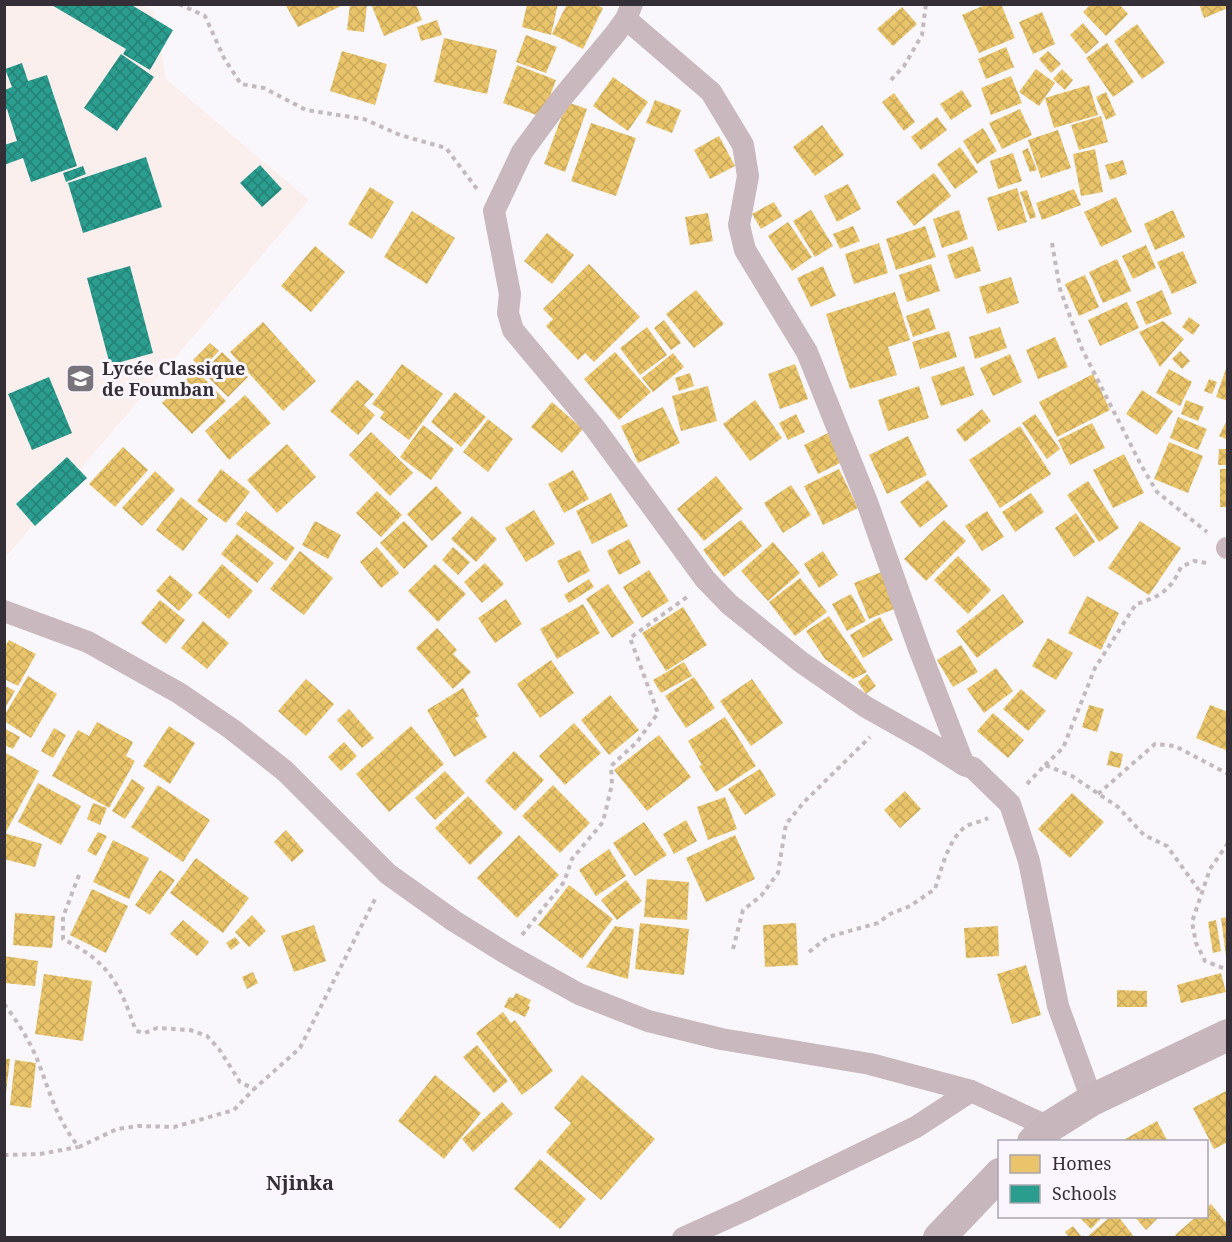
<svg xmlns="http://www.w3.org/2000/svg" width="1232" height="1242" font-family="'Noto Serif',serif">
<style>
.education{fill:#fbefed}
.homes{fill:url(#homes-cross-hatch)}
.schools{fill:url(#schools-cross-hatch)}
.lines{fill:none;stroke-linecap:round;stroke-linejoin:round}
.path{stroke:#c3babe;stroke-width:4;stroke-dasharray:4.5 4.5;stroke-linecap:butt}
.minor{stroke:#c9b8bd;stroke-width:22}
.secondary{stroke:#c7b6bc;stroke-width:32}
.labels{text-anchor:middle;stroke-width:6;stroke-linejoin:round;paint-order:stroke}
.poi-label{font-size:18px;font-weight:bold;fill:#342e36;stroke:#fbf5fe;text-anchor:start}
.neighbourhood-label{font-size:20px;font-weight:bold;fill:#342e36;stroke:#fbf5fe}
</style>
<defs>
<pattern id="homes-cross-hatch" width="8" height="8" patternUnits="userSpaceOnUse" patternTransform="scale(1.5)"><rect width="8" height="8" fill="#e9c46a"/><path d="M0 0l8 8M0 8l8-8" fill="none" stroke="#c8a95c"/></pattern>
<pattern id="schools-cross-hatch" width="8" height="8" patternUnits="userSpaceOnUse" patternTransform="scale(1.5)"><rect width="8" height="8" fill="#2a9d8f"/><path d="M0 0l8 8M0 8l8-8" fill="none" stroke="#258076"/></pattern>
</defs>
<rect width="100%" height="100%" fill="#faf7fc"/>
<path class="education" d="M5 5H143L154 11 166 79 309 200 5 558Z"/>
<g class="homes">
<path d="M285 4H345L298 27Z"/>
<path d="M350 4 367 5 364 32 347 30Z"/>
<path d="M371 4H416L422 20 384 36Z"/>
<path d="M527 4H558L551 35 522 27Z"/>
<path d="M567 4H595L603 8 583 49 552 34Z"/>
<path d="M987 4H1001L1015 38 979 53 962 15Z"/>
<path d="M1091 4H1119L1128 14 1106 36 1083 12Z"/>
<path d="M1199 4H1228V8L1204 18Z"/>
<path d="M902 7 917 24 893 46 877 29Z"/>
<path d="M1042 12 1055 44 1033 54 1019 22Z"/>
<path d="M437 20 442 35 421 41 417 27Z"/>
<path d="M1083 23 1099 42 1086 54 1070 35Z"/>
<path d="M1137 24 1165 63 1142 79 1114 41Z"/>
<path d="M526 35 557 47 546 73 516 62Z"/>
<path d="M444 38 497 50 487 94 434 82Z"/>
<path d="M1107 43 1134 82 1113 97 1086 58Z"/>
<path d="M1006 47 1014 67 986 79 978 59Z"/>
<path d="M342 51 387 64 375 105 330 91Z"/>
<path d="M1048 51 1061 64 1051 73 1039 59Z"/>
<path d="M517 65 556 80 542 117 503 103Z"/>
<path d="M1036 69 1055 83 1039 106 1019 92Z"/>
<path d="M1062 69 1073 80 1065 90 1053 79Z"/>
<path d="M1011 76 1022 103 991 115 981 88Z"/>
<path d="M613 77 648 102 628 131 593 106Z"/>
<path d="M1089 85 1098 115 1054 128 1045 98Z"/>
<path d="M962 90 972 106 951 120 940 104Z"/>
<path d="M1106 92 1116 115 1106 120 1096 97Z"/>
<path d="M894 93 915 122 904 131 882 102Z"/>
<path d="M655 100 681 110 672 133 646 123Z"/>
<path d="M567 102 587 109 565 172 544 164Z"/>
<path d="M1020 109 1032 135 1002 149 989 123Z"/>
<path d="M1101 116 1108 142 1079 150 1071 125Z"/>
<path d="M937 117 947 130 921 150 911 137Z"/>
<path d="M591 123 636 138 616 196 571 181Z"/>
<path d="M822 125 844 155 815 176 793 147Z"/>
<path d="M983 128 997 151 977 164 963 141Z"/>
<path d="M1058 130 1071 168 1041 178 1028 140Z"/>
<path d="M719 136 735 166 710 179 694 150Z"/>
<path d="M960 147 978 172 955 189 937 164Z"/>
<path d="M1028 148 1037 170 1030 172 1022 151Z"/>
<path d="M1095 149 1103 192 1081 196 1073 154Z"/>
<path d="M1013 153 1022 181 998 189 990 161Z"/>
<path d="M1123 160 1127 174 1110 180 1105 165Z"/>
<path d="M934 173 951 196 914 226 896 202Z"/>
<path d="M848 184 861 209 837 222 824 196Z"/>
<path d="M370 187 394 202 372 239 348 224Z"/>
<path d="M1017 188 1027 222 998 231 987 198Z"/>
<path d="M1074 189 1081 205 1042 220 1036 203Z"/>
<path d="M1027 190 1036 217 1030 219 1020 192Z"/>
<path d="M1116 197 1132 232 1101 247 1084 212Z"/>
<path d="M774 202 782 216 761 229 752 214Z"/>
<path d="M811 210 833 246 815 257 793 221Z"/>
<path d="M959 210 968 239 942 248 933 219Z"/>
<path d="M1173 210 1185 237 1155 250 1144 224Z"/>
<path d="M412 211 455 238 427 284 384 257Z"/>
<path d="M708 213 713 241 690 245 685 217Z"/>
<path d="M788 222 812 257 792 271 768 236Z"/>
<path d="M853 226 860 241 840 249 833 234Z"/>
<path d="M925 226 936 257 896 270 886 239Z"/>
<path d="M547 233 574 255 552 284 524 261Z"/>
<path d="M879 243 888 273 854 284 845 254Z"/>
<path d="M1146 245 1156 268 1133 279 1122 256Z"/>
<path d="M315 246 345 272 311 312 281 286Z"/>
<path d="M973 246 981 271 955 279 947 255Z"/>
<path d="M1183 251 1197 283 1172 294 1157 262Z"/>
<path d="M1117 259 1131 291 1103 303 1089 272Z"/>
<path d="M589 264 640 317 594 362 585 353 578 360 546 326 553 319 543 309Z"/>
<path d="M931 264 940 291 907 302 899 275Z"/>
<path d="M823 266 836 296 811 307 797 278Z"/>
<path d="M1085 275 1099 307 1079 316 1065 284Z"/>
<path d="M1011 277 1019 303 987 314 979 287Z"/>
<path d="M696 290 724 324 694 348 666 314Z"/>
<path d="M1162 290 1172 314 1146 325 1136 302Z"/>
<path d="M895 292 910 340 888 347 897 375 850 389 826 314Z"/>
<path d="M1127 302 1139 328 1100 346 1088 320Z"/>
<path d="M929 308 936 329 913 337 906 316Z"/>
<path d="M1189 317 1200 325 1193 335 1182 327Z"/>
<path d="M664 320 681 343 671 350 654 328Z"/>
<path d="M1163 321 1184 339 1160 367 1139 332Z"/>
<path d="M263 322 316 381 283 411 230 352Z"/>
<path d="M647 327 667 355 640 375 620 348Z"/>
<path d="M1000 327 1007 348 975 359 969 337Z"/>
<path d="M949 331 957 357 920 369 912 342Z"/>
<path d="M1055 337 1068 367 1038 379 1026 350Z"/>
<path d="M210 343 219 351 202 368 193 360Z"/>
<path d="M1180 351 1190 361 1182 369 1172 359Z"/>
<path d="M222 352 248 377 228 397 203 372Z"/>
<path d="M615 352 651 392 619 420 584 379Z"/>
<path d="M673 353 684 367 653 392 642 378Z"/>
<path d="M1010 354 1022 382 993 396 980 368Z"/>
<path d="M402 364 443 394 409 440 380 418 384 412 372 404Z"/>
<path d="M795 364 808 399 780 409 768 374Z"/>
<path d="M964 366 974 395 941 406 931 377Z"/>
<path d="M1227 366H1228V401L1216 397Z"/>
<path d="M1169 369 1192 382 1180 406 1156 393Z"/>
<path d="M196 370 226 401 192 434 162 403Z"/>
<path d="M690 373 694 386 679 391 675 378Z"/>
<path d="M1093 374 1110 410 1057 437 1039 402Z"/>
<path d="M1209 379 1217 382 1212 394 1204 391Z"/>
<path d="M357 380 374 394 364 405 375 415 358 435 330 411Z"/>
<path d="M708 386 717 421 681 431 672 396Z"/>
<path d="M919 386 929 418 888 431 878 400Z"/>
<path d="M1142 390 1173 411 1157 435 1126 414Z"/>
<path d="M455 392 486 417 461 447 431 422Z"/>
<path d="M245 395 271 423 229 460 205 431Z"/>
<path d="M755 400 782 438 750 461 723 424Z"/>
<path d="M1186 400 1204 407 1198 421 1181 414Z"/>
<path d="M552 402 583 429 562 453 531 427Z"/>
<path d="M663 407 680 443 638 463 621 426Z"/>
<path d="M982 409 991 421 965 442 956 430Z"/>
<path d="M796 414 805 432 788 440 779 423Z"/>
<path d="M1035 414 1060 449 1047 459 1022 423Z"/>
<path d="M1178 417 1207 429 1198 450 1170 438Z"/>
<path d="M1228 418V440L1219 436Z"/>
<path d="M488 419 513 439 488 472 463 452Z"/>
<path d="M1092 423 1105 448 1070 465 1058 440Z"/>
<path d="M423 425 454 449 431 480 400 457Z"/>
<path d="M1020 426 1051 474 1000 508 969 460Z"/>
<path d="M832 431 846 460 818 474 804 445Z"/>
<path d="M371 432 413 473 390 496 349 455Z"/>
<path d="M908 436 927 475 887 494 869 455Z"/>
<path d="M1169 442 1203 456 1188 493 1154 479Z"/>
<path d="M287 444 316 477 277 513 247 480Z"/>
<path d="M123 447 148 470 115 507 89 484Z"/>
<path d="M1219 449H1228V465H1218Z"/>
<path d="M1124 454 1144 493 1113 508 1093 470Z"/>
<path d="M221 469 250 492 226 523 197 501Z"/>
<path d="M839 469 858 508 823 525 804 486Z"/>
<rect x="1220" y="469" width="8" height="38"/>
<path d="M573 470 589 499 564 513 548 484Z"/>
<path d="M155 471 175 490 142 526 122 508Z"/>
<path d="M716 476 743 509 704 541 677 509Z"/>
<path d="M928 480 948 506 920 528 900 502Z"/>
<path d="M1088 481 1119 528 1099 542 1067 495Z"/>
<path d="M791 485 811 515 783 533 764 503Z"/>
<path d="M436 486 462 513 432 541 407 514Z"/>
<path d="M377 491 402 515 381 537 356 513Z"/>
<path d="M611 493 628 526 592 544 576 511Z"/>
<path d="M1031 493 1044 512 1015 532 1002 512Z"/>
<path d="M181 497 208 519 183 551 156 530Z"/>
<path d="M534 510 555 544 526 562 505 528Z"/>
<path d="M246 511 295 548 286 561 236 524Z"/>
<path d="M987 511 1004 537 982 551 965 526Z"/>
<path d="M1076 513 1095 542 1074 557 1055 528Z"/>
<path d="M472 516 497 539 476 562 451 539Z"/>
<path d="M741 520 762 546 724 577 703 550Z"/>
<path d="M944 520 966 541 926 581 904 559Z"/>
<path d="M315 521 341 535 328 559 302 545Z"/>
<path d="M404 521 428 546 404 569 380 543Z"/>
<path d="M1140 521 1181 548 1149 595 1108 568Z"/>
<path d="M237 534 274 563 257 583 221 554Z"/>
<path d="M629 539 641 563 619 575 607 551Z"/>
<path d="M773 542 800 573 768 601 741 571Z"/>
<path d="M377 547 399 573 381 588 360 562Z"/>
<path d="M453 547 470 562 458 575 442 560Z"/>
<path d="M580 550 590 571 568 583 557 561Z"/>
<path d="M300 551 333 578 304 615 270 589Z"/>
<path d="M823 551 838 575 819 588 804 564Z"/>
<path d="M958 556 991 590 968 614 934 580Z"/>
<path d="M485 563 504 584 482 603 464 582Z"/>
<path d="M222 564 253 591 229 619 198 593Z"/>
<path d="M435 564 466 594 438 622 408 591Z"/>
<path d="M649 570 669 601 642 618 623 587Z"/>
<path d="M884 571 899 607 869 619 854 583Z"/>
<path d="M170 575 193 595 179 611 156 591Z"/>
<path d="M800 578 827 612 795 636 769 602Z"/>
<path d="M589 579 594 587 569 603 564 595Z"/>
<path d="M608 584 634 623 612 638 586 599Z"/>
<path d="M851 594 866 621 847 631 832 604Z"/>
<path d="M1003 594 1024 622 977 658 956 631Z"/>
<path d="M1087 596 1119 613 1101 650 1068 633Z"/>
<path d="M506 599 522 624 495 643 478 618Z"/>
<path d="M160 600 185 620 166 644 141 623Z"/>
<path d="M583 604 600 633 557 659 540 629Z"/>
<path d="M683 607 707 645 666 671 642 633Z"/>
<path d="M829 616 867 672 853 679 825 659 806 631Z"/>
<path d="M880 617 893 640 863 658 850 635Z"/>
<path d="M203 621 229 643 207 669 181 648Z"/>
<path d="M437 628 457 650 453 654 471 672 453 689 416 648Z"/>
<path d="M1048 638 1073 653 1056 680 1032 666Z"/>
<path d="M9 640 36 654 18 686 4 679V648Z"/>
<path d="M961 645 978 672 953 687 937 660Z"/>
<path d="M551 660 574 693 540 718 517 684Z"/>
<path d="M684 662 692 676 661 693 653 680Z"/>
<path d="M996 668 1013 691 984 713 967 689Z"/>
<path d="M867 674 876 686 866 694 858 682Z"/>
<path d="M28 676 57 694 31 738 4 721V716Z"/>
<path d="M694 677 715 708 686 728 665 696Z"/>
<path d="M306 679 334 704 306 736 278 711Z"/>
<path d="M752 679 783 723 751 746 720 701Z"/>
<path d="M4 685 15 691 4 710Z"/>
<path d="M463 688 479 716 475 718 487 737 454 757 427 710Z"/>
<path d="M1021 689 1046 711 1028 731 1003 709Z"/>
<path d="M610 695 639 730 609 755 581 720Z"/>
<path d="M1089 705 1104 709 1097 732 1082 727Z"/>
<path d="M1210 705 1228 712V751L1196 738Z"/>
<path d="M349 709 374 738 362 748 337 720Z"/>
<path d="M993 713 1024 740 1008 758 977 731Z"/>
<path d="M725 717 756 766 716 792 699 766 702 765 688 741Z"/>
<path d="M97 722 133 742 126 756 135 761 109 808 52 776 78 730 89 736Z"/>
<path d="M574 723 601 753 565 785 539 756Z"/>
<path d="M169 726 195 743 170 784 143 766Z"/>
<path d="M411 726 444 764 389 812 356 774Z"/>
<path d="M4 728 20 737 13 749 4 745Z"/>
<path d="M54 728 66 735 53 758 41 751Z"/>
<path d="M659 735 691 777 647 811 614 770Z"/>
<path d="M344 742 357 756 341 771 328 757Z"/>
<path d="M514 751 544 780 515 811 485 781Z"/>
<path d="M1110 751 1123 754 1120 768 1107 765Z"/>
<path d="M4 752 39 771 6 832 4 831Z"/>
<path d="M760 769 776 795 745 815 728 789Z"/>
<path d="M445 771 465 793 435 820 415 798Z"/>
<path d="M132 779 145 788 125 819 112 811Z"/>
<path d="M38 783 81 806 61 845 18 822Z"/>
<path d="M158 785 210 820 183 862 131 827Z"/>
<path d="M553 785 590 823 560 853 522 816Z"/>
<path d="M905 791 921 809 900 828 884 810Z"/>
<path d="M1072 793 1104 822 1070 858 1038 829Z"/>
<path d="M468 796 503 833 470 865 435 828Z"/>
<path d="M725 797 737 829 708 840 697 807Z"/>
<path d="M93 803 107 808 100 825 87 819Z"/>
<path d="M686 820 697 841 674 854 663 834Z"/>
<path d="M644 822 667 855 635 876 613 843Z"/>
<path d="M286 830 304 851 292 862 274 842Z"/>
<path d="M98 832 107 836 96 856 87 851Z"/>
<path d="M4 833 42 844 35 867 4 859Z"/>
<path d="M519 835 559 875 517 918 477 878Z"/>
<path d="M735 835 755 879 706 902 686 858Z"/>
<path d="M113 840 149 858 129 899 93 882Z"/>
<path d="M609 849 626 876 596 896 579 870Z"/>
<path d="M196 858 249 898 223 933 170 893Z"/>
<path d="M160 870 175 880 150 915 135 905Z"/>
<path d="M647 879 689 882 687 920 644 917Z"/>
<path d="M626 880 642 901 617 920 601 900Z"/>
<path d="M569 885 613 919 582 959 538 925Z"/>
<path d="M92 889 128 906 106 953 70 935Z"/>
<path d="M15 913 55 916 52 948 13 945Z"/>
<path d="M252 915 266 931 249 947 235 932Z"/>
<path d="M1228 917V957H1226L1221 918Z"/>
<path d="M183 920 209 942 197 956 170 934Z"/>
<path d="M1216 920 1221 951 1213 953 1208 922Z"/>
<path d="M640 923 689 929 684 975 635 969Z"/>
<path d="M796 923 798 965 765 967 763 925Z"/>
<path d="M314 925 326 961 294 972 281 936Z"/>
<path d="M615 926 634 929 628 979 586 967Z"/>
<path d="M998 926 999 956 966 958 964 928Z"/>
<path d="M235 937 240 943 231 950 226 943Z"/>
<path d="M4 956 38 961 35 986 4 983Z"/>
<path d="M1026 965 1041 1015 1012 1024 997 974Z"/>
<path d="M253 972 258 983 247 989 242 977Z"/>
<path d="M1221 973 1226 992 1181 1003 1177 985Z"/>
<path d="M44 974 92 981 83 1041 35 1034Z"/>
<path d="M1117 990 1147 991V1007H1117Z"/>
<path d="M516 993 531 1000 528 1006 530 1007 525 1017 504 1007 509 997 513 998Z"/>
<path d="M503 1012 511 1023 515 1020 553 1071 522 1095 476 1033Z"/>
<path d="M477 1045 508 1081 494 1093 463 1057Z"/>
<path d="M4 1059H10L6 1093H4Z"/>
<path d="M15 1060 36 1063 31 1108 10 1105Z"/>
<path d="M435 1075 481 1113 444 1159 398 1121Z"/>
<path d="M582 1075 655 1139 601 1200 546 1152 571 1123 554 1108Z"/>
<path d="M1228 1090V1142L1214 1149 1193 1108Z"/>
<path d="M502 1102 513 1114 473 1152 462 1139Z"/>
<path d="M1157 1121 1168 1142H1120Z"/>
<path d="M540 1159 586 1199 560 1229 514 1189Z"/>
<path d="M1211 1204 1228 1225V1238H1178L1175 1235 1197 1216H1206V1208Z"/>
<path d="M1078 1216H1103L1091 1229Z"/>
<path d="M1111 1216H1118L1135 1238H1086Z"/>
<path d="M1134 1216H1160L1146 1230Z"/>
<path d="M1073 1226 1081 1236 1080 1238H1070L1065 1232Z"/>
</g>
<g class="schools">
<path d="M50 4H130L173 30 150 70 123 54 126 49Z"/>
<path d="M121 54 154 77 117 131 84 108Z"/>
<path d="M22 63 28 81 47 75 77 166 31 182 23 158 4 165V145L17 141 7 109 5 110V90L12 87 5 69Z"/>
<path d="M146 157 162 207 83 233 68 183Z"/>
<path d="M260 165 282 189 262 207 240 183Z"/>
<path d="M83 166 86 174 66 182 63 173Z"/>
<path d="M130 266 153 353 110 365 87 278Z"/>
<path d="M49 377 72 433 32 450 8 394Z"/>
<path d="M67 457 87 478 35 526 16 504Z"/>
</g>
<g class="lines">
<g class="path">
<path d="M179 4 205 16 224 58 241 84 264 88 306 110 364 119 400 135 446 148 477 189"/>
<path d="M891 80 904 66 922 35 926 4"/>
<path d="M1052 243 1060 289 1082 349 1141 465 1157 492 1207 532"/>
<path d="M1045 765 1063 748 1095 668 1136 604C1160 597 1171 590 1181 567L1194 561 1207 563"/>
<path d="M1027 784 1045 765 1072 776 1118 807 1144 835 1167 846 1201 893"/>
<path d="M1098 794 1155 744 1175 746 1228 774"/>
<path d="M1228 843 1210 869 1192 922 1196 943 1205 961 1228 970"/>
<path d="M79 875 63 917V939C110 963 119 983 136 1031L145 1033 157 1028 190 1030 207 1036 219 1049 240 1082 254 1089 300 1048 376 897"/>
<path d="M522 935 564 882 572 859 603 822 612 784 611 766 637 742 658 713 630 638 687 597"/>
<path d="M733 949 743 910 761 896 778 873 786 824 804 802 870 737"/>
<path d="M809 952 828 937 878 923 890 914 910 906 935 889C941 870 948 840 965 827 971 823 981 822 988 818"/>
<path d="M4 1004C18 1022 31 1043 39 1064 50 1093 58 1122 79 1147L117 1129 138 1126 174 1127 234 1110 254 1089"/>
<path d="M4 1155 40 1154 78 1147"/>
</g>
<g class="minor">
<path d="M632 4 626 19 615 34 561 99 522 152 494 211 510 294 508 313 513 330 594 427 705 579 729 604 801 662 866 707 928 742 964 765 973 768 1010 804 1029 861 1058 1006 1092 1100"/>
<path d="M626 19 711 92 743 145 748 176 739 225 745 250 807 352 867 502 918 646 964 765"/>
<path d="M1227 548H1228"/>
<path d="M4 611 88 642 179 693 233 730 285 771 388 874 454 921 507 954 579 994 648 1021 721 1039 870 1064 971 1091 1049 1127"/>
<path d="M683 1238 745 1210 916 1127 971 1091"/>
</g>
<g class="secondary">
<path d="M1033 1142 1049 1127 1092 1100 1228 1035"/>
<path d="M939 1238 1000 1174"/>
</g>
</g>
<defs>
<symbol id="school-square" viewBox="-11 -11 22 22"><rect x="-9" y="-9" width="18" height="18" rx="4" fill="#79747b" stroke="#fbf5fe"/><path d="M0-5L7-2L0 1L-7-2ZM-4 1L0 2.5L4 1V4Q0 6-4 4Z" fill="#fff"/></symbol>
</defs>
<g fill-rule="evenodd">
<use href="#school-square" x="64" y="362" width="33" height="33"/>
</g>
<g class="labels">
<g class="poi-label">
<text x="102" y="375">Lycée Classique<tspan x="102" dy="21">de Foumban</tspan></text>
</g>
<g class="neighbourhood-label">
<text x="300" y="1190">Njinka</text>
</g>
</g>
<rect width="1232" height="1242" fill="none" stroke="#342e36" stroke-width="12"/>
<rect x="998" y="1140" width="210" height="78" fill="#fbf5fe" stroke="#aba5ae" stroke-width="1.5"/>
<rect x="1010" y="1155" width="30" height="18" fill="#e9c46a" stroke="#aba5ae" stroke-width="1.5"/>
<text x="1052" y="1170" font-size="18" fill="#342e36">Homes</text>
<rect x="1010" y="1185" width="30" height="18" fill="#2a9d8f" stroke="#aba5ae" stroke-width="1.5"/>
<text x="1052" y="1200" font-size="18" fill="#342e36">Schools</text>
</svg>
